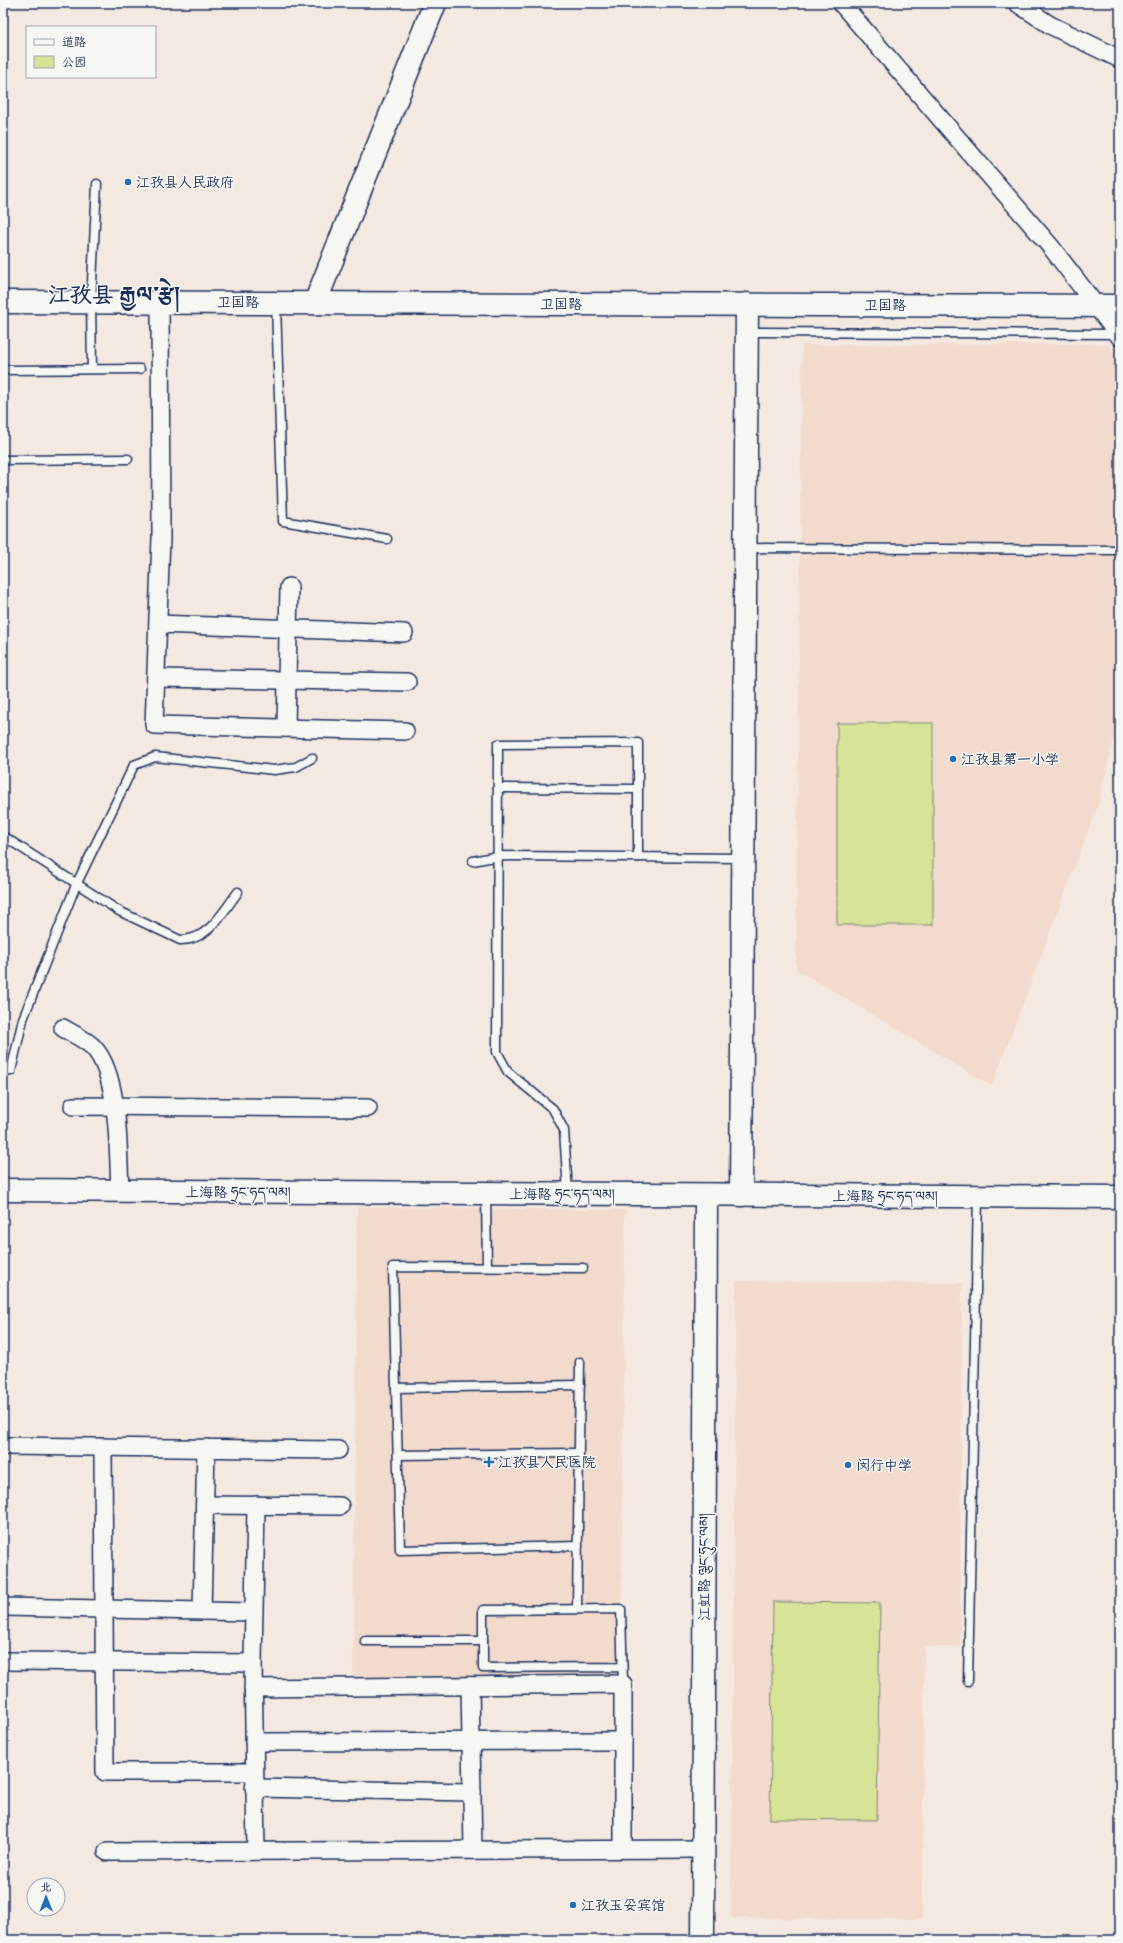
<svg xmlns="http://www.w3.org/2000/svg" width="1123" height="1943" font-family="'Indie Flower','LXGW WenKai TC','Noto Serif Tibetan',sans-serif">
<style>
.built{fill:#f2dacd}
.green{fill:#d7e396;stroke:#79897a}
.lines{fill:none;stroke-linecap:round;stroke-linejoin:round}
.lane-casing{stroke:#1b2f5e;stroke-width:11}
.street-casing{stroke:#1b2f5e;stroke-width:20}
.secondary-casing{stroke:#1b2f5e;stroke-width:25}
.lane{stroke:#f6f6f2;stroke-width:8}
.street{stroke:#f6f6f2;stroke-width:17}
.secondary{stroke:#f6f6f2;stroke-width:22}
.poi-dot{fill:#1f6fb2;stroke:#f6f6f2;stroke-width:1.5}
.labels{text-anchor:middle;stroke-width:3;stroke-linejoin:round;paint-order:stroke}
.poi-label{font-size:14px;fill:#1b2f5e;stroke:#f6f6f2;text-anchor:start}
.street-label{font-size:14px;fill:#1b2f5e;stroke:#f6f6f2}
.town-label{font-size:22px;font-weight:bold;fill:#1b2f5e;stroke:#f6f6f2}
</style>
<rect width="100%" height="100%" fill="#f4e9e1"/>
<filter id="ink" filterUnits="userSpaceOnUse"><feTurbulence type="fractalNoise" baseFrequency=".025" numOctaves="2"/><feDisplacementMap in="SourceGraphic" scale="8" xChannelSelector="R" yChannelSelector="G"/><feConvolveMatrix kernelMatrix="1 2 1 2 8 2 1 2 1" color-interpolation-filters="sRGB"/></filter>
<g filter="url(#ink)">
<g class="built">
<path d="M1108 344 1120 359V714L1098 805 992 1086 796 969 802 345Z"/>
<path d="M357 1207 625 1210 621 1680 353 1677Z"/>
<path d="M736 1281 962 1283 960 1647H924L922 1919 731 1918Z"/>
</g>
<g class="green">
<rect x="837" y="723" width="96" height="202"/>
<path d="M773 1602 880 1603 877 1820 770 1819Z"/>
</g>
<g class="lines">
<defs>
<g id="lane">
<path d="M276 304 283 521 387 539"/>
<path d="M747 332 1117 334"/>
<path d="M92 369 91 302 97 184"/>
<path d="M3 370 140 369"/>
<path d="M3 460 128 459"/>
<path d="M745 548 1116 550"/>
<path d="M498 788 637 789"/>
<path d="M3 836 119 911 180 940C208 941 223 912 238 892"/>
<path d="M473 861 498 856 742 858"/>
<path d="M3 1072 11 1071 23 1019 76 885 134 765 155 757 274 770 296 767 312 758"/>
<path d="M568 1193 564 1130 553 1109 508 1072 497 1052 498 744 638 743V857"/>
<path d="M486 1194 487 1267"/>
<path d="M396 1388 580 1385"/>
<path d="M398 1455 579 1453"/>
<path d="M578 1546 400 1550 393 1267 583 1268"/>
<path d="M577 1609 580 1362"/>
<path d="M365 1641H483"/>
<path d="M622 1667 483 1668V1610L621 1609 623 1684"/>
<path d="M968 1681 978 1196"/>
</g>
<g id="street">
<path d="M841 3 1051 247 1120 337"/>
<path d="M1017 3 1050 25 1120 59"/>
<path d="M160 302 161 537 154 725 405 731"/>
<path d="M158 624 404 633"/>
<path d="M156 678 407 682"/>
<path d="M286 728 289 587"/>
<path d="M63 1028C73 1034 87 1040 94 1048 120 1077 118 1153 120 1191"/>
<path d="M73 1106 368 1108"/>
<path d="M3 1446 338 1450"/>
<path d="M103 1447 105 1772H254"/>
<path d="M205 1505 340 1506"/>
<path d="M256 1505 253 1663 256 1851"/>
<path d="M3 1607 253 1612"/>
<path d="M202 1611 206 1448"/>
<path d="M3 1661 253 1663"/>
<path d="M470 1686 473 1850"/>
<path d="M253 1688 623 1684V1849"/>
<path d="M254 1742 623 1741"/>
<path d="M254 1788 472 1792"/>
<path d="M107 1852 703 1849"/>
</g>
<g id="secondary">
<path d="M3 302 1120 306"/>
<path d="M315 303 435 3"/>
<path d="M3 1190 1120 1197"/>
<path d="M741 1195 747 304"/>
<path d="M703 1940 706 1195"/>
</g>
</defs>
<use href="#lane" class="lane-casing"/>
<use href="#street" class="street-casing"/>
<use href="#secondary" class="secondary-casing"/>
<use href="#lane" class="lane"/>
<use href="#street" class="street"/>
<use href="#secondary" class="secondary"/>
</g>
</g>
<g class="poi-dot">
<circle cx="128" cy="182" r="4"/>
<circle cx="953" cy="759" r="4"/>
<path d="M487 1456h4v4h4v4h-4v4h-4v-4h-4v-4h4z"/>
<circle cx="848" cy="1465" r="4"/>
<circle cx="573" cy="1905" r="4"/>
</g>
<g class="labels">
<g class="poi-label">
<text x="136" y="187">江孜县人民政府</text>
<text x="961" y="764">江孜县第一小学</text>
<text x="498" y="1467">江孜县人民医院</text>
<text x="856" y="1470">闵行中学</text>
<text x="581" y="1910">江孜玉妥宾馆</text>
</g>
<g class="street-label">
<text x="238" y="307">卫国路</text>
<text x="561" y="309">卫国路</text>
<text x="885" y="310">卫国路</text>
<text x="238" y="1197">上海路 ཧྲང་ཧད་ལམ།</text>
<text x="562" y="1199">上海路 ཧྲང་ཧད་ལམ།</text>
<text x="885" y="1201">上海路 ཧྲང་ཧད་ལམ།</text>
<text transform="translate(704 1567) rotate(-90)" y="5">江虹路 ལྕང་ཧུང་ལམ།</text>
</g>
<g class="town-label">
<text x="114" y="302">江孜县 རྒྱལ་རྩེ།</text>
</g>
</g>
<rect width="1123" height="1943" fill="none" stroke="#f6f6f2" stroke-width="16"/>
<rect x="8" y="8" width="1107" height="1927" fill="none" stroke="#1b2f5e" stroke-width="1.5" filter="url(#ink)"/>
<rect x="26" y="26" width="130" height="52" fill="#f6f6f2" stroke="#9ea6b7"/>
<rect x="34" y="39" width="20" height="6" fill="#f6f6f2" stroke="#9ea6b7"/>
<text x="62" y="46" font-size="12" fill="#1b2f5e">道路</text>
<rect x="34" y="56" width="20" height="12" fill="#d7e396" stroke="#9ea6b7"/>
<text x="62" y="66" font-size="12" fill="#1b2f5e">公园</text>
<g transform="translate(46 1897) rotate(359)"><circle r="19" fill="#f6f6f2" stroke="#9ea6b7"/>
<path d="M0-3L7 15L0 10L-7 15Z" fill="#1f6fb2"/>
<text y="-6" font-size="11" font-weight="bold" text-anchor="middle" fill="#1b2f5e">北</text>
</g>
</svg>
